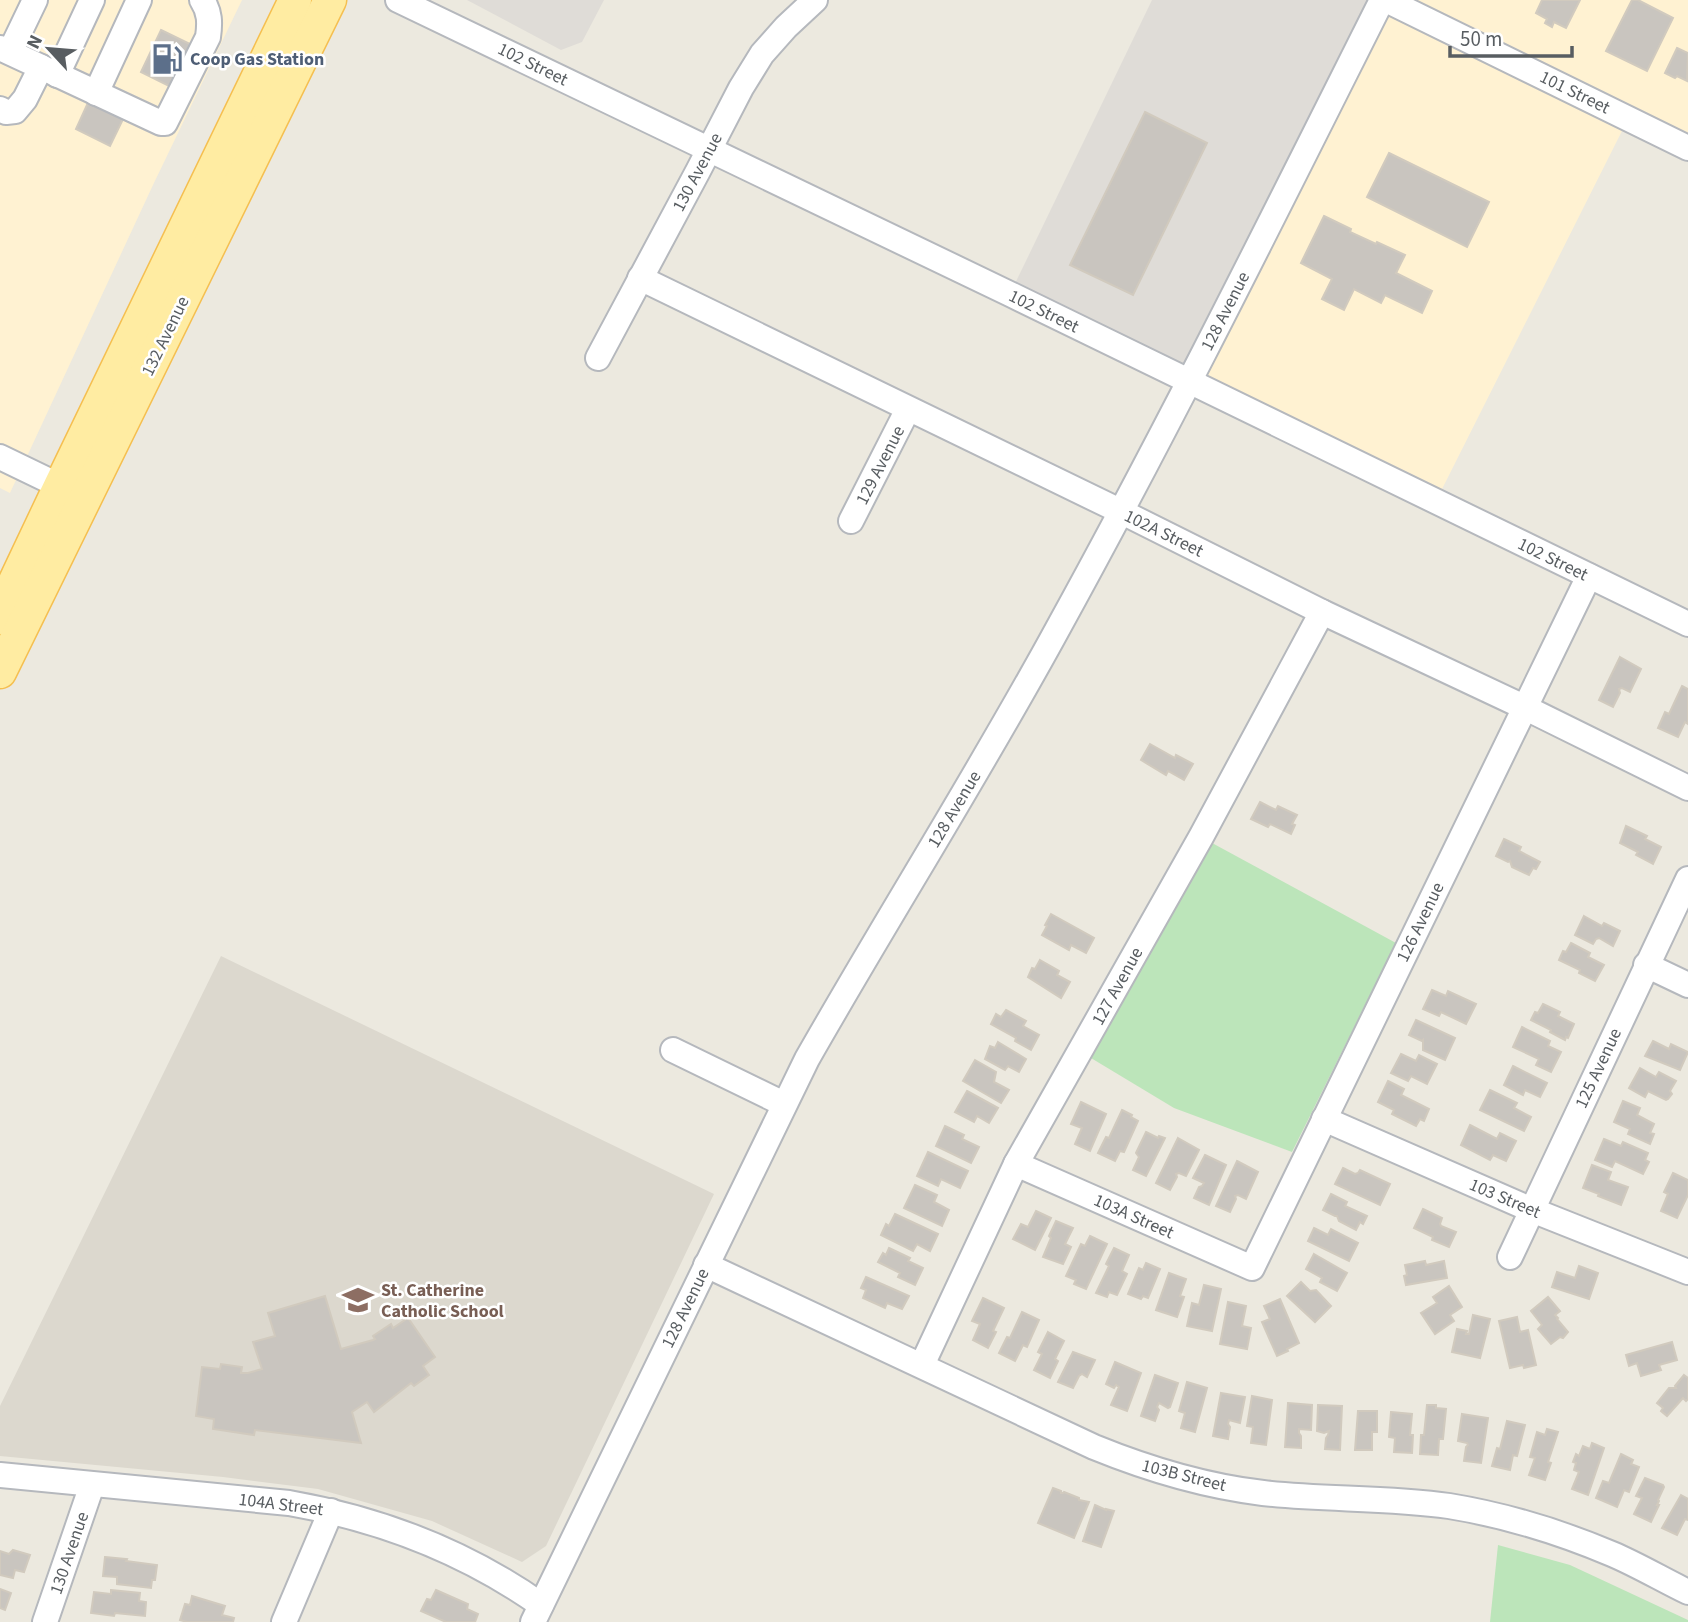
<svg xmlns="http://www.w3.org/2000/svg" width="1688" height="1622" font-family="'Source Sans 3',sans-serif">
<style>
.commercial{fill:#fff2d2}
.industrial{fill:#dfdcd7}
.education{fill:#dcd8ce}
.green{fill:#bce5ba}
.building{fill:#c9c5bf;stroke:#d1cabe;stroke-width:2}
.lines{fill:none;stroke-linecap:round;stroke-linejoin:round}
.minor-casing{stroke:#b5b8bd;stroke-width:28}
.major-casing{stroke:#f5bf50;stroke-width:35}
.minor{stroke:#fff;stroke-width:24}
.major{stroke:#ffeca2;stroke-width:32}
.labels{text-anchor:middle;stroke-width:5;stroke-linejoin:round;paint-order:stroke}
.service-label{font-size:18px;font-weight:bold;fill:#4e5e75;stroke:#fff;text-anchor:start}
.street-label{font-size:18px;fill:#585d61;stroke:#fff}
.education-label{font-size:18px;font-weight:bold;fill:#785e54;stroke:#fff;text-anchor:start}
</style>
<rect width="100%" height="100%" fill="#ece9df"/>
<g class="commercial">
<path d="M0 0H242L153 185 10 493 0 488Z"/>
<path d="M1382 0H1688V148L1628 119 1436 501 1189 382Z"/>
</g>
<g class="industrial">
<path d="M467 0H604L582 42 561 50Z"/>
<path d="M1152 0H1382L1189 382 1010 294Z"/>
</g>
<path class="education" d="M221 956 714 1194 546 1546 522 1562 432 1521 318 1489 223 1477 0 1456V1406Z"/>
<g class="green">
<path d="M1201 837 1396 943 1292 1152 1174 1108 1081 1052Z"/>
<path d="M1498 1545 1570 1565 1688 1620V1622H1490Z"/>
</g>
<g class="building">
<path d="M1542 0H1580L1566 28 1554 22 1552 27 1545 23 1547 19 1536 13Z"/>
<path d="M1632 0H1638L1673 18 1647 71 1606 51Z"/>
<path d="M161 30 194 46 173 88 141 72Z"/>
<path d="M1677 48 1688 53 1687 81 1677 76 1675 78 1665 73Z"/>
<path d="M91 96 126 113 110 146 76 129Z"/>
<path d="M1145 112 1207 143 1133 295 1070 265Z"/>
<path d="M1389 153 1489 202 1467 247 1367 197Z"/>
<path d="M1324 216 1351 229 1350 232 1376 244 1377 242 1405 255 1396 273 1432 291 1422 313 1385 295 1381 303 1354 289 1344 310 1322 299 1332 279 1301 263Z"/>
<path d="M1620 657 1641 669 1630 692 1622 688 1619 689 1620 693 1613 707 1599 700Z"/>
<path d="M1682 686 1688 689V724L1685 722 1678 737 1658 728 1665 712 1669 714Z"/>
<path d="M1150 744 1175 758 1176 755 1193 764 1184 780 1168 771 1166 775 1141 760Z"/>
<path d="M1260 802 1276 810 1278 806 1297 815 1292 824 1295 825 1291 834 1270 824 1268 827 1251 819Z"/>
<path d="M1626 826 1647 836 1645 839 1661 847 1653 864 1636 855 1638 852 1620 843Z"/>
<path d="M1504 839 1521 847 1519 851 1540 862 1536 869 1533 868 1529 875 1512 867 1510 861 1508 862 1496 856Z"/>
<path d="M1051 914 1094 938 1086 953 1071 945 1069 950 1042 935 1047 926 1045 925Z"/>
<path d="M1584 916 1602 926 1604 923 1620 931 1613 946 1599 938 1596 939 1593 944 1575 935Z"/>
<path d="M1571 943 1590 953 1588 957 1604 965 1595 981 1579 973 1580 970 1559 960 1563 951 1566 952Z"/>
<path d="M1040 960 1059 971 1057 975 1070 982 1061 998 1028 977 1032 968 1035 969Z"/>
<path d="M1432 990 1446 996 1448 991 1476 1004 1466 1024 1441 1012 1439 1016 1423 1009Z"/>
<path d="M1543 1004 1560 1012 1558 1016 1574 1024 1568 1038 1566 1037 1565 1040 1550 1032 1551 1030 1531 1020 1535 1012 1538 1013Z"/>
<path d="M1006 1010 1026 1021 1023 1026 1039 1035 1031 1050 1015 1041 1016 1038 991 1024 996 1014 1001 1017Z"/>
<path d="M1416 1020 1455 1038 1445 1060 1423 1050V1040L1422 1041 1409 1035Z"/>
<path d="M1522 1027 1550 1041 1548 1046 1561 1052 1551 1072 1536 1065 1539 1059 1513 1047Z"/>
<path d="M1653 1041 1669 1049 1671 1044 1688 1052 1680 1070 1645 1056Z"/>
<path d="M998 1042 1026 1059 1019 1072 1008 1066 1005 1070 985 1059 990 1046 995 1048Z"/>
<path d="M1401 1054 1416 1061 1419 1055 1437 1064 1427 1084 1411 1076 1408 1081 1391 1073Z"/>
<path d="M975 1060 996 1072 994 1082 1009 1090 1001 1103 963 1081Z"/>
<path d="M1513 1066 1547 1083 1540 1097 1525 1090 1523 1095 1504 1085Z"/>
<path d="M1640 1068 1656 1077 1659 1072 1676 1081 1670 1091 1672 1094 1668 1099 1666 1100 1648 1091 1645 1097 1629 1088Z"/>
<path d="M1388 1081 1404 1089 1401 1095 1429 1109 1424 1121 1420 1119 1416 1126 1392 1114 1394 1110 1378 1102Z"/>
<path d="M1490 1090 1517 1103 1514 1108 1531 1117 1524 1131 1480 1110Z"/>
<path d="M967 1091 998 1108 989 1123 977 1116 974 1122 955 1112Z"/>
<path d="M1623 1101 1640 1108 1637 1115 1654 1124 1650 1133 1654 1134 1650 1144 1628 1134 1630 1129 1614 1122Z"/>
<path d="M1081 1102 1106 1114 1090 1151 1075 1144 1082 1128 1071 1124Z"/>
<path d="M1122 1110 1132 1115 1131 1117 1138 1121 1124 1152 1120 1151 1115 1161 1098 1153 1106 1137 1109 1138Z"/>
<path d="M1470 1125 1497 1139 1500 1133 1516 1141 1506 1161 1493 1155 1490 1160 1461 1145Z"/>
<path d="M945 1126 964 1135 962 1139 979 1147 971 1163 936 1146Z"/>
<path d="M1146 1132 1158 1138 1159 1136 1165 1138 1146 1176 1133 1170 1139 1157 1136 1153Z"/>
<path d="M1178 1138 1199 1150 1186 1176 1179 1173 1176 1174 1177 1177 1170 1190 1156 1183Z"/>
<path d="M1604 1139 1621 1146 1623 1142 1648 1153 1645 1160 1649 1162 1643 1174 1615 1161 1612 1167 1595 1160Z"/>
<path d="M928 1152 968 1171 960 1188 941 1179 938 1186 917 1176Z"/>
<path d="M1205 1155 1226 1165 1209 1205 1194 1198 1199 1187 1202 1186 1204 1183 1193 1178Z"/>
<path d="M1237 1161 1258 1172 1246 1199 1238 1195 1235 1196 1236 1199 1230 1212 1216 1206Z"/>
<path d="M1592 1165 1611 1172 1608 1180 1628 1187 1621 1205 1598 1196 1599 1194 1583 1188Z"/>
<path d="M1343 1168 1355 1174 1358 1173 1360 1170 1390 1184 1380 1205 1335 1184Z"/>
<path d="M1673 1173 1688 1180V1195L1677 1218 1661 1211 1668 1194 1664 1192Z"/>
<path d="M915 1185 937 1195 934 1202 949 1210 942 1226 904 1208Z"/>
<path d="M1331 1194 1347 1202 1345 1206 1367 1216 1363 1224 1360 1222 1356 1230 1339 1221 1337 1216H1335L1323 1210Z"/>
<path d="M1423 1209 1442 1218 1440 1224 1441 1226 1456 1232 1449 1247 1432 1240 1433 1237 1414 1228Z"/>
<path d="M1036 1211 1051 1218 1035 1250 1013 1239 1021 1224 1028 1227Z"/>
<path d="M895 1214 938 1234 930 1251 917 1244 913 1251 881 1235 886 1224 889 1226Z"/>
<path d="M1056 1221 1073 1228 1065 1244 1071 1247 1063 1264 1043 1257 1051 1238 1049 1236Z"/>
<path d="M1314 1228 1328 1235 1331 1229 1358 1243 1349 1261 1308 1241Z"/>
<path d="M1090 1236 1107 1244 1086 1289 1074 1284 1076 1280 1066 1276 1081 1244 1085 1246Z"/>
<path d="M889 1248 910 1258 908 1261 923 1268 915 1285 898 1277 900 1273 878 1262 883 1253 886 1255Z"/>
<path d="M1114 1248 1129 1255 1122 1271 1127 1274 1117 1295 1109 1292 1107 1297 1096 1293 1109 1266 1106 1264Z"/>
<path d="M1314 1254 1347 1273 1337 1291 1320 1282 1322 1278 1306 1269Z"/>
<path d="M1425 1261 1426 1265 1444 1261 1447 1278 1406 1285 1404 1276 1407 1275 1405 1265Z"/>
<path d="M1146 1263 1160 1269 1148 1298 1143 1296 1141 1299 1128 1294 1139 1268 1143 1270Z"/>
<path d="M1579 1266 1598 1273 1589 1299 1552 1287 1557 1272 1575 1278Z"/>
<path d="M1169 1273 1186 1279 1180 1296 1184 1297 1177 1317 1156 1310Z"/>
<path d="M866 1277 909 1296 902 1309 887 1303 885 1308 863 1298 866 1290 861 1288Z"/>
<path d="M1301 1282 1310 1291 1316 1290 1331 1306 1315 1322 1287 1296Z"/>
<path d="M1204 1285 1221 1289 1212 1331 1187 1326 1192 1303 1199 1305Z"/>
<path d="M1449 1286 1462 1307 1450 1315 1454 1321 1435 1334 1421 1313 1437 1303 1433 1297Z"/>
<path d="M325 1296 341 1349 373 1340 375 1339 373 1336 391 1324 393 1328 408 1318 435 1357 423 1366 429 1375 414 1386 411 1383 374 1412 367 1402 352 1412 361 1443 255 1430 254 1435 213 1429 214 1419 196 1416 202 1367 220 1369 221 1364 242 1367 241 1373H248L262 1369 253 1342 275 1336 268 1313Z"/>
<path d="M1548 1297 1560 1311 1555 1315 1558 1318 1557 1319 1568 1332 1563 1338 1560 1337 1551 1344 1538 1329 1542 1325 1531 1311Z"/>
<path d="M983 1298 1004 1308 993 1331 996 1332 988 1348 973 1340 980 1324 972 1321Z"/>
<path d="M1280 1299 1299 1343 1287 1349 1288 1351 1277 1356 1262 1322 1270 1319 1264 1306Z"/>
<path d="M1228 1302 1246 1306 1242 1326 1251 1328 1247 1349 1220 1344Z"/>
<path d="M1022 1312 1039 1320 1027 1347 1023 1345 1015 1361 999 1353 1007 1337 1010 1338Z"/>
<path d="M1473 1315 1490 1319 1480 1358 1452 1352 1457 1329 1467 1331 1466 1334H1469Z"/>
<path d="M1517 1317 1520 1332 1528 1330 1536 1365 1524 1368 1523 1365 1510 1368 1499 1321Z"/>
<path d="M1048 1332 1064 1341 1055 1359 1058 1361 1050 1378 1034 1370 1042 1354 1038 1352Z"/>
<path d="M1672 1342 1677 1360 1659 1365 1661 1370 1641 1376 1637 1363 1629 1366 1626 1355Z"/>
<path d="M1073 1352 1095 1360 1087 1377 1082 1374 1079 1376 1073 1388 1058 1382Z"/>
<path d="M1115 1362 1141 1373 1127 1411 1111 1405 1119 1387 1116 1385 1114 1388 1106 1384Z"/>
<path d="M1155 1375 1178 1383 1170 1407 1168 1408 1159 1403 1157 1407 1159 1410 1155 1421 1141 1416Z"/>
<path d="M1684 1375 1688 1378V1399L1686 1401 1683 1398 1667 1416 1661 1411 1663 1408 1657 1403 1669 1388H1676L1675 1386Z"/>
<path d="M1187 1382 1207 1388 1195 1432 1181 1428 1185 1413 1179 1411Z"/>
<path d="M1221 1393 1245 1397 1240 1423 1229 1420 1228 1424 1230 1427 1228 1439 1213 1436Z"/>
<path d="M1252 1396 1272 1400 1266 1445 1251 1443 1253 1427 1247 1426Z"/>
<path d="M1288 1403 1312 1405 1311 1430 1299 1429V1433L1301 1436V1448L1285 1447Z"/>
<path d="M1318 1405 1342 1406 1340 1450 1325 1449 1326 1438 1328 1435 1329 1431 1324 1433 1317 1431Z"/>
<path d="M1427 1405H1436V1408L1446 1409 1443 1439H1439L1438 1455 1420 1454 1421 1435H1424Z"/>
<path d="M1358 1411H1377V1432H1372V1450H1355Z"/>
<path d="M1391 1412 1412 1414 1410 1435H1413L1412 1453 1394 1452 1395 1438 1389 1437Z"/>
<path d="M1462 1414 1488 1418 1481 1463 1464 1461 1466 1447 1468 1445 1467 1443 1458 1441Z"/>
<path d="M1507 1421 1525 1425 1517 1456 1513 1455 1510 1470 1492 1466 1497 1448 1500 1449Z"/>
<path d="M1547 1429 1558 1432 1548 1462 1551 1463 1545 1480 1529 1475 1535 1458 1530 1457 1537 1432 1545 1435Z"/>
<path d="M1592 1443 1604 1448 1588 1495 1572 1489 1579 1472 1574 1470 1576 1463 1573 1462 1576 1454 1579 1456 1583 1446 1590 1449Z"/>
<path d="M1621 1454 1633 1460 1631 1464 1639 1467 1629 1492 1624 1490 1617 1507 1596 1498 1603 1481 1609 1483Z"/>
<path d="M1645 1478 1663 1485 1664 1487 1658 1500 1659 1501 1657 1505H1659L1651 1522 1634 1514 1642 1498 1636 1496Z"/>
<path d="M1053 1488 1061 1491V1493H1063L1064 1492 1079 1498V1500L1089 1502 1074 1538 1038 1523Z"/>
<path d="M1681 1495 1688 1499V1520L1685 1519 1677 1535 1662 1528Z"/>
<path d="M1095 1505 1106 1510V1509L1114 1511 1101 1547 1083 1541Z"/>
<path d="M13 1550 30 1555 24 1572 15 1570 13 1578 0 1575V1551L9 1554Z"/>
<path d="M105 1557 127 1559 126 1561 157 1565 155 1580H152L151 1588 117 1584V1577L103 1576Z"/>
<path d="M0 1589 11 1593 5 1610 0 1608Z"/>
<path d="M111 1590 140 1593 139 1601 146 1602 145 1616 115 1613 114 1616 91 1613 94 1592 111 1594Z"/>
<path d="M436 1590 468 1604 467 1609 478 1614 475 1622H446L421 1611 427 1599 431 1600Z"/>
<path d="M192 1596 225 1606 222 1615 234 1618 233 1622H187L180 1620 185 1604 190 1605Z"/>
</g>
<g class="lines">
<defs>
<g id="minor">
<path d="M398 0 1010 294 1688 624"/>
<path d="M1386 0 1688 148"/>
<path d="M0 48 41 67 25 99 15 111 6 112 0 109"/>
<path d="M10 52 35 0"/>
<path d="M41 67 161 123H165L208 37C210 23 210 12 202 0"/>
<path d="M57 75 92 0"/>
<path d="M96 93 139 0"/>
<path d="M640 278 1120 511 1322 612 1524 707 1688 788"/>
<path d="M598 358 698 171 741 88 762 54 786 27 815 0"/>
<path d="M0 457 60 486"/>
<path d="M851 521 908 409"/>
<path d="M1646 965 1688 985"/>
<path d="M673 1050 784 1104"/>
<path d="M1324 1119 1532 1210 1688 1272"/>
<path d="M1016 1164 1252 1268 1589 576"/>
<path d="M1510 1257 1688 879"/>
<path d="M706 1265 1094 1447C1148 1469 1204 1486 1263 1493 1324 1500 1387 1497 1449 1506 1504 1515 1560 1532 1612 1554 1638 1565 1663 1580 1688 1592"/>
<path d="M922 1365 1016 1164 1201 837 1322 612"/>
<path d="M0 1475 289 1503C380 1519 466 1552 541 1605"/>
<path d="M45 1622 92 1485"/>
<path d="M284 1622 331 1511"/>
<path d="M533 1622 807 1059C889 915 978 775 1057 630 1171 423 1276 211 1382 0"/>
</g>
<g id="major">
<path d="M0 618 15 581 60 486 295 0"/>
<path d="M0 672 330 0"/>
</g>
</defs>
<use href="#minor" class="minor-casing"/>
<use href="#major" class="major-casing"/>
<use href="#minor" class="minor"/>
<use href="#major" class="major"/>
</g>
<defs>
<symbol id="fuel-bare" viewBox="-9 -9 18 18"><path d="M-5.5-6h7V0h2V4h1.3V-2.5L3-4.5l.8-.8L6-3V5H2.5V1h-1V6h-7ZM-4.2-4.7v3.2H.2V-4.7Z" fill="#5c6f8a" stroke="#fff" stroke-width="2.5" paint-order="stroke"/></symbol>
<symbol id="school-bare" viewBox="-9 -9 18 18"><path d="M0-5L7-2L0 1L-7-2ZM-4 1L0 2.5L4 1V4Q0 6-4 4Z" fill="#8d6e63" stroke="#fff" stroke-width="2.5" paint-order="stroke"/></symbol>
</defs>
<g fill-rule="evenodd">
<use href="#fuel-bare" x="145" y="37" width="44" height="44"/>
<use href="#school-bare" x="336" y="1278" width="44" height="44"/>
</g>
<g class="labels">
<g class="service-label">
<text x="190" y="65">Coop Gas Station</text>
</g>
<g class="street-label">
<text transform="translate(533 64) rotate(26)" y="6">102 Street</text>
<text transform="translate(1575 92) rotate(26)" y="6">101 Street</text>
<text transform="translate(697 172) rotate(-62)" y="6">130 Avenue</text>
<text transform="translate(1044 311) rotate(26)" y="6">102 Street</text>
<text transform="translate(1225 311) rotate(-63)" y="6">128 Avenue</text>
<text transform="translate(165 336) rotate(-64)" y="6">132 Avenue</text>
<text transform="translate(880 465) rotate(-63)" y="6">129 Avenue</text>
<text transform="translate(1164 533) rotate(26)" y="6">102A Street</text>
<text transform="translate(1553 559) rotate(26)" y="6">102 Street</text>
<text transform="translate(954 809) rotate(-59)" y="6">128 Avenue</text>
<text transform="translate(1420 922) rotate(-64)" y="6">126 Avenue</text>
<text transform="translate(1117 986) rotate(-61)" y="6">127 Avenue</text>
<text transform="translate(1598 1068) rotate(-65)" y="6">125 Avenue</text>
<text transform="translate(1505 1198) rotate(23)" y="6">103 Street</text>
<text transform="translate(1134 1216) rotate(24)" y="6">103A Street</text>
<text transform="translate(685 1308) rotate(-64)" y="6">128 Avenue</text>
<text transform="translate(1184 1475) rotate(14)" y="6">103B Street</text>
<text transform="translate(281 1504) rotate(7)" y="6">104A Street</text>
<text transform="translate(69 1553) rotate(-71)" y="6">130 Avenue</text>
</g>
<g class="education-label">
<text x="381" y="1296">St. Catherine<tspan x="381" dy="21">Catholic School</tspan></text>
</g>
</g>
<g transform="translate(49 49) rotate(296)" stroke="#ffffff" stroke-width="5" paint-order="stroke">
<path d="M0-5L12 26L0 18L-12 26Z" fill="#585d61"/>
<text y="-10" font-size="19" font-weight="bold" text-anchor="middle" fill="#585d61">N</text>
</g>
<path d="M1450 46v10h122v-10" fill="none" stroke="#585d61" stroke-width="3.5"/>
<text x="1460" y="46" font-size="21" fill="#585d61" stroke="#ffffff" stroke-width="5" paint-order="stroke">50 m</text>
</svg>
